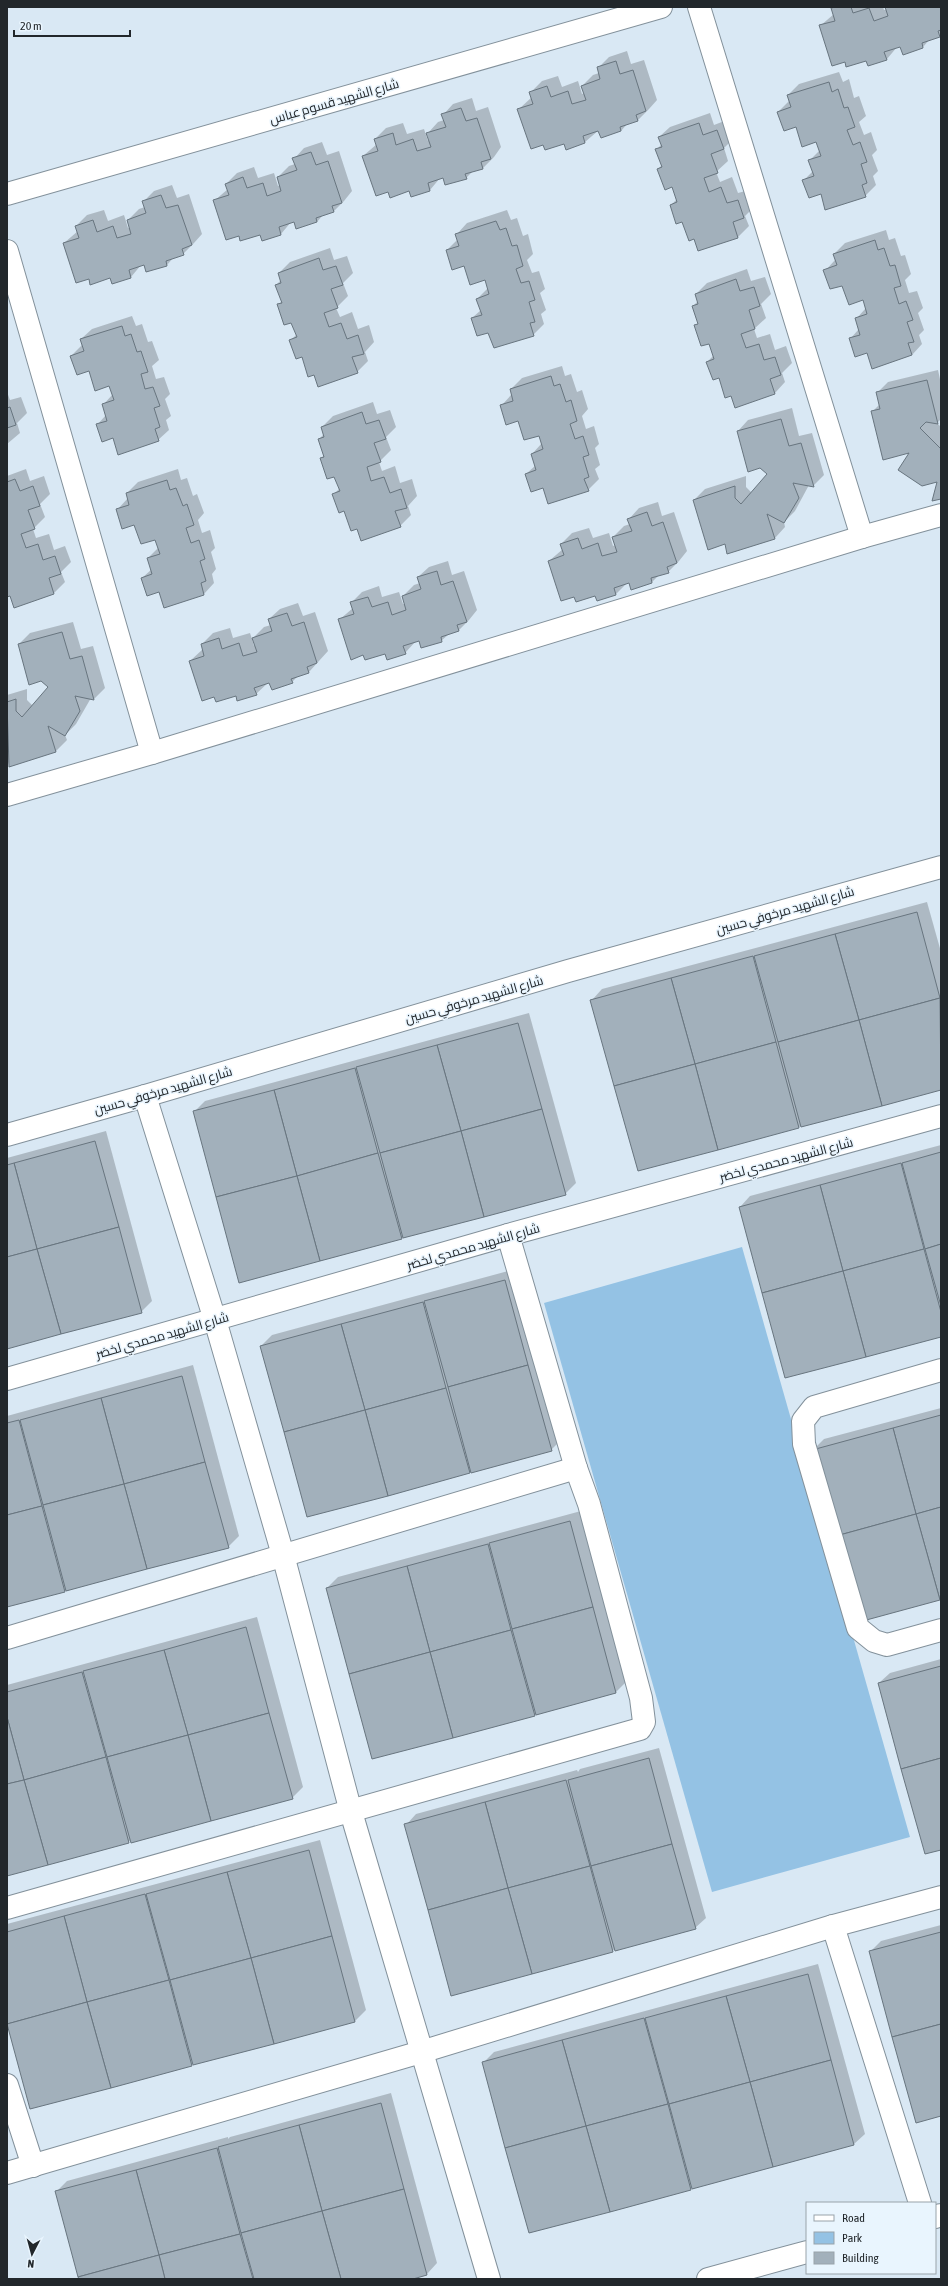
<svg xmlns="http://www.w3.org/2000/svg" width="948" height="2286" font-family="'Asap Condensed',Cairo,sans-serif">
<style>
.green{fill:#94c2e4}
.shadow{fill:#0003;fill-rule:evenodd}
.building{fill:#a2b0bb;stroke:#68757f}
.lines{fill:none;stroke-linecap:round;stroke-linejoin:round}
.minor-casing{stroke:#83919b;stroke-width:24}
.minor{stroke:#fff;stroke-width:22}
.labels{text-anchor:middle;stroke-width:3;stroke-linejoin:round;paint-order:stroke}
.street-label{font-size:13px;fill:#22272b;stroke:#e9f5fe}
</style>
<rect width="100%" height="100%" fill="#d9e8f4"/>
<path class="green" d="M742 1247 910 1837 712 1892 544 1303Z"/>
<g class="shadow">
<path d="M834 7H883L884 10H886V7H941V35L930 39 923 47H897L887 59 868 65 867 59 845 60 820 26 834 14 833 9Z"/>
<path d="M627 51 631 64 644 60 657 100 649 109 638 120 628 123 621 131 599 130 585 142 567 148 565 143 544 144 519 109 532 97 531 92 542 81 558 76 562 87 578 81 582 94 585 93 582 86 593 75 599 73 598 68 609 57Z"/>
<path d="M839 72 843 82 849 79 854 98 859 96 866 116 859 122 864 135 871 132 877 150 872 155 878 171 873 176 876 185 865 196 821 193 804 180 813 171 810 160 820 150 817 140 778 112 789 101 788 95 799 84Z"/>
<path d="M472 98 476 111 488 107 501 147 494 157 483 168 473 171 466 178H440L430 190 388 191 363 156 377 144 375 139 386 128 403 123 407 134 424 129 428 141 430 140 428 133 438 122 444 120 443 115 453 104Z"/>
<path d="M710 113 714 125 727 120 734 138 724 148 728 161 716 172 720 182 732 177 738 193 749 190 755 206 745 216 749 226 738 237 699 250 695 238 671 205 677 199 673 186 658 169 662 165 657 149 662 144 659 137 670 127Z"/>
<path d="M322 142 327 155 339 151 352 191 344 201 333 212 323 215 317 222H291L281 234 239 235 214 201 228 189 226 184 237 173 254 167 258 178 274 173 278 186 280 185 278 177 289 166 295 164 294 159 304 148Z"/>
<path d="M172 185 177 198 189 194 202 234 194 243 183 254 174 257 167 265H141L131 277 89 278 64 243 78 231 76 226 87 215 104 210 108 221 124 215 128 228 130 227 128 220 139 209 145 207 143 202 154 191Z"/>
<path d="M507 210 511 220 517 218 523 236 528 234 533 254 527 260 532 273 539 271 545 289 540 293 546 310 541 314 544 324 533 335 489 332 472 318 481 310 477 299 488 288 485 279 447 250 458 239 457 234 467 223Z"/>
<path d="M886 230 889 240 895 238 901 256 905 255 911 274 905 280 909 293 917 291 923 308 918 313 924 330 919 335 922 344 912 355 868 351 850 339 859 329 856 319 866 308 863 299 825 271 835 260 834 254 845 243Z"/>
<path d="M330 248 334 260 347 256 353 273 343 283 348 296 336 308 340 317 352 312 358 329 369 325 374 342 365 352 368 361 357 372 314 373 290 341 297 334 292 321 278 305 282 301 276 285 281 280 279 273 290 262Z"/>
<path d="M747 269 751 281 765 277 771 294 761 304 766 318 754 329 757 338 770 334 775 350 786 346 792 363 782 373 785 382 775 393 732 395 707 362 714 355 709 343 696 326 699 322 693 306 698 301 696 294 707 283Z"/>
<path d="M132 316 136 326 142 324 148 342 152 341 159 360 152 366 156 379 164 377 170 394 165 399 171 416 166 420 169 430 158 440 114 437 97 425 106 415 103 405 113 394 110 385 71 356 82 345 81 339 92 329Z"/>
<path d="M562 366 565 376 571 374 577 392 582 390 588 409 582 416 586 429 594 426 599 444 595 448 600 465 595 469 599 479 588 490 543 487 526 474 536 465 532 454 542 443 540 435 501 406 512 394 511 389 522 378Z"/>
<path d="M938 370 941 384V419L937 423 941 427V498L939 480 872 412 880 404 877 393 888 382Z"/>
<path d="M7 392 10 400 21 397 27 413 17 423 20 433 7 444Z"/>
<path d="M373 402 377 414 390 410 396 427 386 437 391 450 379 462 382 471 395 466 400 483 412 479 417 496 408 506 411 515 400 526 357 527 333 495 340 488 335 475 321 459 324 455 319 439 324 434 322 427 333 416Z"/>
<path d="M792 408 799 436 812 433 824 475 813 486 809 485 795 511 784 522 785 527 775 538 725 543 694 500 705 489 746 476V487L752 493 769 474 738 431 748 420Z"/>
<path d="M26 469 30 481 44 476 50 494 40 504 45 517 33 529 36 538 49 534 54 550 65 546 71 562 61 572 65 582 54 593 15 607 11 595 7 596V476Z"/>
<path d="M178 469 181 480 187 478 193 496 197 494 204 513 198 520 202 533 210 530 215 548 211 552 216 569 212 574 214 583 204 594 159 591 142 578 152 569 148 558 159 547 156 539 117 510 128 498 127 493 138 482Z"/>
<path d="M658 502 662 516 674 512 687 551 679 561 668 572 659 575 652 582 629 581 616 594 574 596 549 561 563 549 561 544 572 533 589 528 593 538 609 533 613 546 616 545 613 537 624 526 630 524 629 519 639 508Z"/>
<path d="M448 561 452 575 464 571 477 610 469 620 458 631 449 634 441 641H416L405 653 364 654 339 620 353 608 351 603 362 592 379 586 382 597 399 592 403 604H405L403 596 414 585 420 583 418 577 429 567Z"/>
<path d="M298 603 303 616 315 612 328 651 309 672 299 675 292 682 270 681 256 694 190 661 203 649 202 644 213 633 230 628 233 638 250 633 252 639 264 627 271 625 269 619 280 609ZM252 639H254L256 645 254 646Z"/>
<path d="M73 622 81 649 93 646 105 688 94 699 91 698 76 724 65 735 67 740 56 751 9 765 7 758V695L27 689V700L33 706 50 687 19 644 30 633Z"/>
<path d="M927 902 941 952V1089L638 1170 592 1000 602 989Z"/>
<path d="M529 1013 576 1183 565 1194 401 1238 194 1112 205 1101Z"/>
<path d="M106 1131 152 1301 141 1312 7 1348V1158Z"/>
<path d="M941 1145V1336L740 1207 750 1196Z"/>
<path d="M516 1269 562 1439 551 1450 469 1472 261 1346 272 1335Z"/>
<path d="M193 1365 239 1536 228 1547 7 1606V1416Z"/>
<path d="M941 1408V1598L813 1450 824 1439Z"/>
<path d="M581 1511 627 1681 616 1692 534 1715 327 1588 338 1577Z"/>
<path d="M257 1617 303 1787 292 1798 131 1840 128 1842 7 1875V1685Z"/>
<path d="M941 1659V1849L879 1683 890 1673Z"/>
<path d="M659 1748 706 1918 695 1928 615 1949 612 1951 406 1825 416 1814 577 1770 578 1772 580 1769Z"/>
<path d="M320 1840 366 2010 355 2021 194 2062 191 2065 7 2022V1924Z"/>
<path d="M941 1925V2115L870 1952 881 1941Z"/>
<path d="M818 1964 865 2134 854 2144 693 2186 690 2189 483 2063 494 2052Z"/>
<path d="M391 2093 437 2263 427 2274 409 2279H80L56 2192 67 2181 228 2137V2139L230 2137Z"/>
</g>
<g class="building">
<path d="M836 7H851L853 13 869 8 874 21 888 16 885 7H941V30L938 31 940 37 922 43 923 48 903 55 900 47 884 52 887 60 868 66 866 61 846 67 845 62 832 66 819 25 835 21 831 8Z"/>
<path d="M616 61 620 74 633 70 646 111 636 115 638 121 620 127 621 131 601 138 598 131 583 136 585 143 566 150 564 144 545 150 543 145 531 149 517 109 533 104 529 92 547 86 551 97 568 91 572 104 586 100 581 86 600 79 597 67Z"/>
<path d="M829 82 832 92 838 89 844 108 848 107 855 127 847 130 853 145 860 142 867 162 861 164 867 183 862 185 866 197 825 210 821 194 809 198 802 180 814 176 808 160 821 156 816 142 802 147 796 127 784 131 777 112 791 107 787 95Z"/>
<path d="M461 108 466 121 477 118 491 159 481 162 483 169 465 174 467 179 445 185 443 178 428 183 430 191 411 197 409 191 390 198 388 192 376 196 362 156 378 151 374 139 393 133 396 145 413 139 417 151 431 147 426 133 446 127 441 114Z"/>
<path d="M699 123 703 135 717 130 724 149 711 154 718 173 704 178 709 192 721 187 727 203 738 200 744 218 733 222 738 238 698 251 694 239 689 241 682 222 676 224 670 205 677 202 672 187 665 190 657 169 662 167 655 149 662 147 658 137Z"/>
<path d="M311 152 316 165 328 161 342 203 332 206 334 212 316 218 317 222 296 229 294 222 279 227 281 235 262 241 260 235 240 241 239 236 226 240 213 200 229 195 225 184 243 177 247 188 263 183 267 196 281 191 277 177 297 170 292 158Z"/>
<path d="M161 195 166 208 178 205 192 245 182 249 184 255 166 261 167 266 146 272 144 265 129 270 131 278 112 284 110 278 90 285 89 279 76 283 63 243 79 238 75 226 93 220 97 232 113 226 117 238 131 234 127 220 146 213 142 201Z"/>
<path d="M496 221 500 230 506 228 512 246 517 245 523 266 516 269 521 283 529 281 535 300 529 302 535 322 530 323 534 336 494 348 488 333 477 336 471 318 482 315 476 299 489 294 485 280 470 285 464 266 452 270 446 250 459 246 455 234Z"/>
<path d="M875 240 878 250 884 248 890 266 895 265 901 286 894 288 899 304 906 301 913 320 907 322 914 342 908 343 912 355 872 369 867 353 855 357 849 338 860 335 855 318 867 314 863 300 849 305 842 286 830 289 823 270 837 265 833 254Z"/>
<path d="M319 258 323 270 336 266 343 285 331 289 338 308 324 313 329 327 341 323 347 339 358 335 364 354 352 357 358 373 318 387 314 375 308 377 302 357 296 359 289 340 297 337 291 323 284 325 277 304 282 303 275 285 281 283 278 273Z"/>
<path d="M736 279 740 291 754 287 760 306 749 310 755 329 741 334 746 348 759 344 764 360 775 357 781 375 770 379 775 394 735 408 731 396 725 398 719 378 713 380 706 362 714 359 709 344 701 346 694 325 698 324 692 306 698 304 695 294Z"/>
<path d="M122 326 125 336 131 334 137 352 141 351 148 372 141 374 145 389 153 387 160 406 154 408 160 427 155 429 159 441 118 455 113 438 102 442 96 424 107 421 102 404 114 400 109 386 95 391 89 371 77 375 70 356 84 351 80 339Z"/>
<path d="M551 376 554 386 560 384 566 402 571 400 577 421 570 424 575 439 583 436 589 455 583 457 589 477 584 479 589 491 548 504 543 488 531 492 525 474 536 470 531 454 543 449 539 436 524 440 518 421 506 425 500 405 513 401 510 389Z"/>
<path d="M927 380 938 424 926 422 920 428 941 449V499L932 501 937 482 922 486 898 470 909 453 883 460 871 411 880 409 876 392Z"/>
<path d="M10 407 16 425 7 428V408Z"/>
<path d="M362 412 366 424 379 420 386 439 374 443 381 462 367 467 371 481 384 477 390 493 401 489 407 508 395 511 401 527 361 541 357 529 351 531 344 511 339 513 332 494 340 491 334 477 327 479 320 458 324 457 318 439 324 437 321 427Z"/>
<path d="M781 419 789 446 801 443 814 487 793 483 799 498 784 523 767 514 775 539 727 554 725 544 708 550 693 500 735 486V498L741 504 767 474 760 468 748 472 737 431Z"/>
<path d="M15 479 20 491 33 486 40 506 28 510 35 529 21 534 26 548 38 544 43 560 55 556 61 574 49 578 54 594 14 608 10 596 7 597V482Z"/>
<path d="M167 480 170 490 176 488 183 506 187 504 194 525 186 528 191 543 199 540 205 559 200 561 206 581 201 583 204 595 164 608 159 592 147 596 141 578 152 574 147 558 160 554 155 540 141 544 134 525 122 529 116 509 129 505 126 493Z"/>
<path d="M647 512 652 526 663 522 677 563 667 567 669 573 651 578 652 583 631 590 629 583 614 588 616 595 597 601 595 596 576 602 574 597 561 601 548 561 564 555 560 544 578 538 582 549 598 543 602 556 617 552 612 537 632 531 627 519Z"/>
<path d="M437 571 441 585 453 581 467 622 457 625 459 631 441 637 442 642 421 648 419 641 403 646 406 654 387 660 385 654 365 660 363 655 351 660 338 619 354 614 350 602 368 597 372 607 388 602 392 615 406 610 402 596 421 589 417 577Z"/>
<path d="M287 613 292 626 304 622 317 663 307 667 309 673 291 679 293 683 272 690 269 683 254 688 257 695 237 701 236 696 216 702 214 697 202 701 189 661 204 656 201 644 219 638 222 649 239 643 243 656 257 652 252 638 272 631 268 619Z"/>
<path d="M62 632 70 659 82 656 94 700 75 696 80 711 65 736 48 726 56 752 9 767 7 702 16 699V711L22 717 48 687 41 681 29 685 18 644Z"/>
<path d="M917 912 940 998 859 1020 835 934Z"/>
<path d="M835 934 859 1020 778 1042 754 956Z"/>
<path d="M753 956 776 1042 695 1064 671 978Z"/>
<path d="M671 978 695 1064 614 1086 590 1000Z"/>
<path d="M940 998 941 1090 882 1106 859 1020Z"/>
<path d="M859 1020 882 1106 801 1127 778 1042Z"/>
<path d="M518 1023 542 1109 461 1131 437 1045Z"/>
<path d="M776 1042 799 1128 718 1150 695 1064Z"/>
<path d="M437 1045 461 1131 380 1153 356 1067Z"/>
<path d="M695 1064 718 1150 638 1171 614 1086Z"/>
<path d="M355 1068 378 1153 297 1176 274 1090Z"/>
<path d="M274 1090 297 1176 216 1197 193 1111Z"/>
<path d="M542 1109 566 1195 484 1217 461 1131Z"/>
<path d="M461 1131 484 1217 403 1238 380 1153Z"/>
<path d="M95 1141 119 1227 37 1249 14 1163Z"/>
<path d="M941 1152V1244L925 1249 902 1163Z"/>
<path d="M378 1153 402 1239 320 1261 297 1176Z"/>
<path d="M14 1163 37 1249 7 1257V1165Z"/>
<path d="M901 1163 924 1249 843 1271 820 1185Z"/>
<path d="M297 1176 320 1261 239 1283 216 1197Z"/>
<path d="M820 1185 843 1271 762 1293 739 1207Z"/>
<path d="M119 1227 142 1313 61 1334 37 1249Z"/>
<path d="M941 1244V1306L925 1249Z"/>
<path d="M37 1249 61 1334 7 1349V1257Z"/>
<path d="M924 1249 941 1312V1337L866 1357 843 1271Z"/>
<path d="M843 1271 866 1357 785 1378 762 1293Z"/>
<path d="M505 1280 528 1365 448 1387 424 1301Z"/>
<path d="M423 1302 446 1388 365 1410 341 1324Z"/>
<path d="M341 1324 365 1410 284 1432 260 1346Z"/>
<path d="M528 1365 552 1451 471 1473 448 1387Z"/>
<path d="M182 1376 205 1462 124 1484 101 1398Z"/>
<path d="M446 1388 470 1473 388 1496 365 1410Z"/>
<path d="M101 1398 124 1484 43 1505 20 1420Z"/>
<path d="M365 1410 388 1496 307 1517 284 1432Z"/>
<path d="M941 1415V1507L916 1514 893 1428Z"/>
<path d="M19 1420 42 1506 7 1515V1423Z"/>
<path d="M893 1428 916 1514 836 1536 812 1450Z"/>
<path d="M205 1462 229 1548 147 1569 124 1484Z"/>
<path d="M124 1484 147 1569 66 1591 43 1505Z"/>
<path d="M42 1506 65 1592 7 1607V1515Z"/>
<path d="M941 1507V1599L940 1600 916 1514Z"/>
<path d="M916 1514 940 1600 859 1622 836 1536Z"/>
<path d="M570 1521 593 1607 512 1629 489 1543Z"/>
<path d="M488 1544 511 1630 430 1652 407 1566Z"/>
<path d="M407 1566 430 1652 349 1674 326 1588Z"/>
<path d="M593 1607 616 1693 536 1715 512 1629Z"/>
<path d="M246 1627 269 1713 188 1735 164 1650Z"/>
<path d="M511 1630 535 1716 453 1738 430 1652Z"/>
<path d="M164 1650 188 1735 107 1757 83 1671Z"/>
<path d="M430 1652 453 1738 372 1759 349 1674Z"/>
<path d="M941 1666V1758L901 1769 878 1683Z"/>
<path d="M82 1672 106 1757 24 1780 7 1717V1692Z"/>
<path d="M269 1713 293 1799 211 1821 188 1735Z"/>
<path d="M7 1717 24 1780 7 1784Z"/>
<path d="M188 1735 211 1821 131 1843 107 1757Z"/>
<path d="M106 1757 129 1843 48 1865 24 1780Z"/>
<path d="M649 1758 672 1844 591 1866 568 1780Z"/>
<path d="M941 1758V1850L925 1854 901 1769Z"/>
<path d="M24 1780 48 1865 7 1876V1784Z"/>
<path d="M566 1780 590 1866 508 1888 485 1802Z"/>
<path d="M485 1802 508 1888 428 1910 404 1824Z"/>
<path d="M672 1844 696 1929 615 1951 591 1866Z"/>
<path d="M309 1850 332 1936 251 1958 227 1872Z"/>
<path d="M590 1866 613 1952 532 1974 508 1888Z"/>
<path d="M227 1872 251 1958 170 1980 146 1894Z"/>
<path d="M508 1888 532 1974 451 1996 428 1910Z"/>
<path d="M145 1894 169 1980 87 2002 64 1916Z"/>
<path d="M64 1916 87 2002 7 2024V1932Z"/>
<path d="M941 1932V2024L892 2037 869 1951Z"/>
<path d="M332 1936 355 2022 274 2044 251 1958Z"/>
<path d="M251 1958 274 2044 193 2065 170 1980Z"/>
<path d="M808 1974 831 2060 750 2082 726 1996Z"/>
<path d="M169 1980 192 2066 111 2088 87 2002Z"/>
<path d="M726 1996 750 2082 669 2104 645 2018Z"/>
<path d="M87 2002 111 2088 30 2109 7 2024Z"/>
<path d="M644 2018 668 2104 586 2126 562 2040Z"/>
<path d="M941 2024V2116L916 2123 892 2037Z"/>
<path d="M562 2040 586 2126 505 2148 482 2062Z"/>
<path d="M831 2060 854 2145 773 2167 750 2082Z"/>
<path d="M750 2082 773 2167 692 2189 669 2104Z"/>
<path d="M381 2103 404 2189 322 2211 299 2125Z"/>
<path d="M668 2104 691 2190 610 2212 586 2126Z"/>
<path d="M299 2125 322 2211 241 2233 218 2147Z"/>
<path d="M586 2126 610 2212 529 2233 505 2148Z"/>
<path d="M217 2148 240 2234 159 2255 136 2170Z"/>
<path d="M136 2170 159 2255 78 2277 55 2191Z"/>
<path d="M404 2189 427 2275 413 2279H341L322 2211Z"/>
<path d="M322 2211 341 2279H254L241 2233Z"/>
<path d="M240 2234 253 2279H165L159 2255Z"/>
<path d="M159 2255 165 2279H79L78 2277Z"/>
</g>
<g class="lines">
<defs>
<g id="minor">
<path d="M699 7 862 537"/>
<path d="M7 194 661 7"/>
<path d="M7 251 152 753"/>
<path d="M7 795 152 753 862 537 941 515"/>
<path d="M145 1096 215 1320 283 1555 351 1812 489 2279"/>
<path d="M7 1135 145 1096 568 971 941 867"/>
<path d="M941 1370 814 1407 803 1421 804 1444 858 1628 874 1641 887 1645 941 1630"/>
<path d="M7 1379 508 1235 941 1116"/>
<path d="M7 1638 576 1468"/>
<path d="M7 1908 640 1729 644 1722 641 1698 589 1504 576 1468 508 1235"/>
<path d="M833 1926 920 2203"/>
<path d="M7 2085 33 2166"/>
<path d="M7 2173 421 2052 833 1926 941 1897"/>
<path d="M935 2217 941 2215"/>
<path d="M708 2279 807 2252"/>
</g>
</defs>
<use href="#minor" class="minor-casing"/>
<use href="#minor" class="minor"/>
</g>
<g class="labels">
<g class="street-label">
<text transform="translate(334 101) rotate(-16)" y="5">شارع الشهيد قسوم عباس</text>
<text transform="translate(785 910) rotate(-16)" y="5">شارع الشهيد مرخوفي حسين</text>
<text transform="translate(474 999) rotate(-16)" y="5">شارع الشهيد مرخوفي حسين</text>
<text transform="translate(163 1090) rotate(-16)" y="5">شارع الشهيد مرخوفي حسين</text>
<text transform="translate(786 1159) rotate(-15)" y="5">شارع الشهيد محمدي لخضر</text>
<text transform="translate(473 1246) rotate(-16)" y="5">شارع الشهيد محمدي لخضر</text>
<text transform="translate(162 1335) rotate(-16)" y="5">شارع الشهيد محمدي لخضر</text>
</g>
</g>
<rect width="948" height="2286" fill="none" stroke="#22272b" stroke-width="16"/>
<rect x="806" y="2202" width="130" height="72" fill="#e9f5fe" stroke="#99a3aa"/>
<rect x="814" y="2215" width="20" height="6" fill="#ffffff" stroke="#99a3aa"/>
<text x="842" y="2222" font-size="12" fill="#22272b">Road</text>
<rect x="814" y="2232" width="20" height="12" fill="#94c2e4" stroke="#99a3aa"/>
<text x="842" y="2242" font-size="12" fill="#22272b">Park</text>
<rect x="814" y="2252" width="20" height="12" fill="#a2b0bb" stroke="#99a3aa"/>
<text x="842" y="2262" font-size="12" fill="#22272b">Building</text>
<g transform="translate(32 2254) rotate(186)" stroke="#e9f5fe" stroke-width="3" paint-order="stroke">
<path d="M0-3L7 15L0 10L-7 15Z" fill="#22272b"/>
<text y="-6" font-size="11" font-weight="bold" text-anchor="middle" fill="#22272b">N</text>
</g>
<path d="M14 30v6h116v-6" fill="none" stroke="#22272b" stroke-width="2"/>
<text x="20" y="30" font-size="12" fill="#22272b" stroke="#e9f5fe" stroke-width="3" paint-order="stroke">20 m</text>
</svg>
